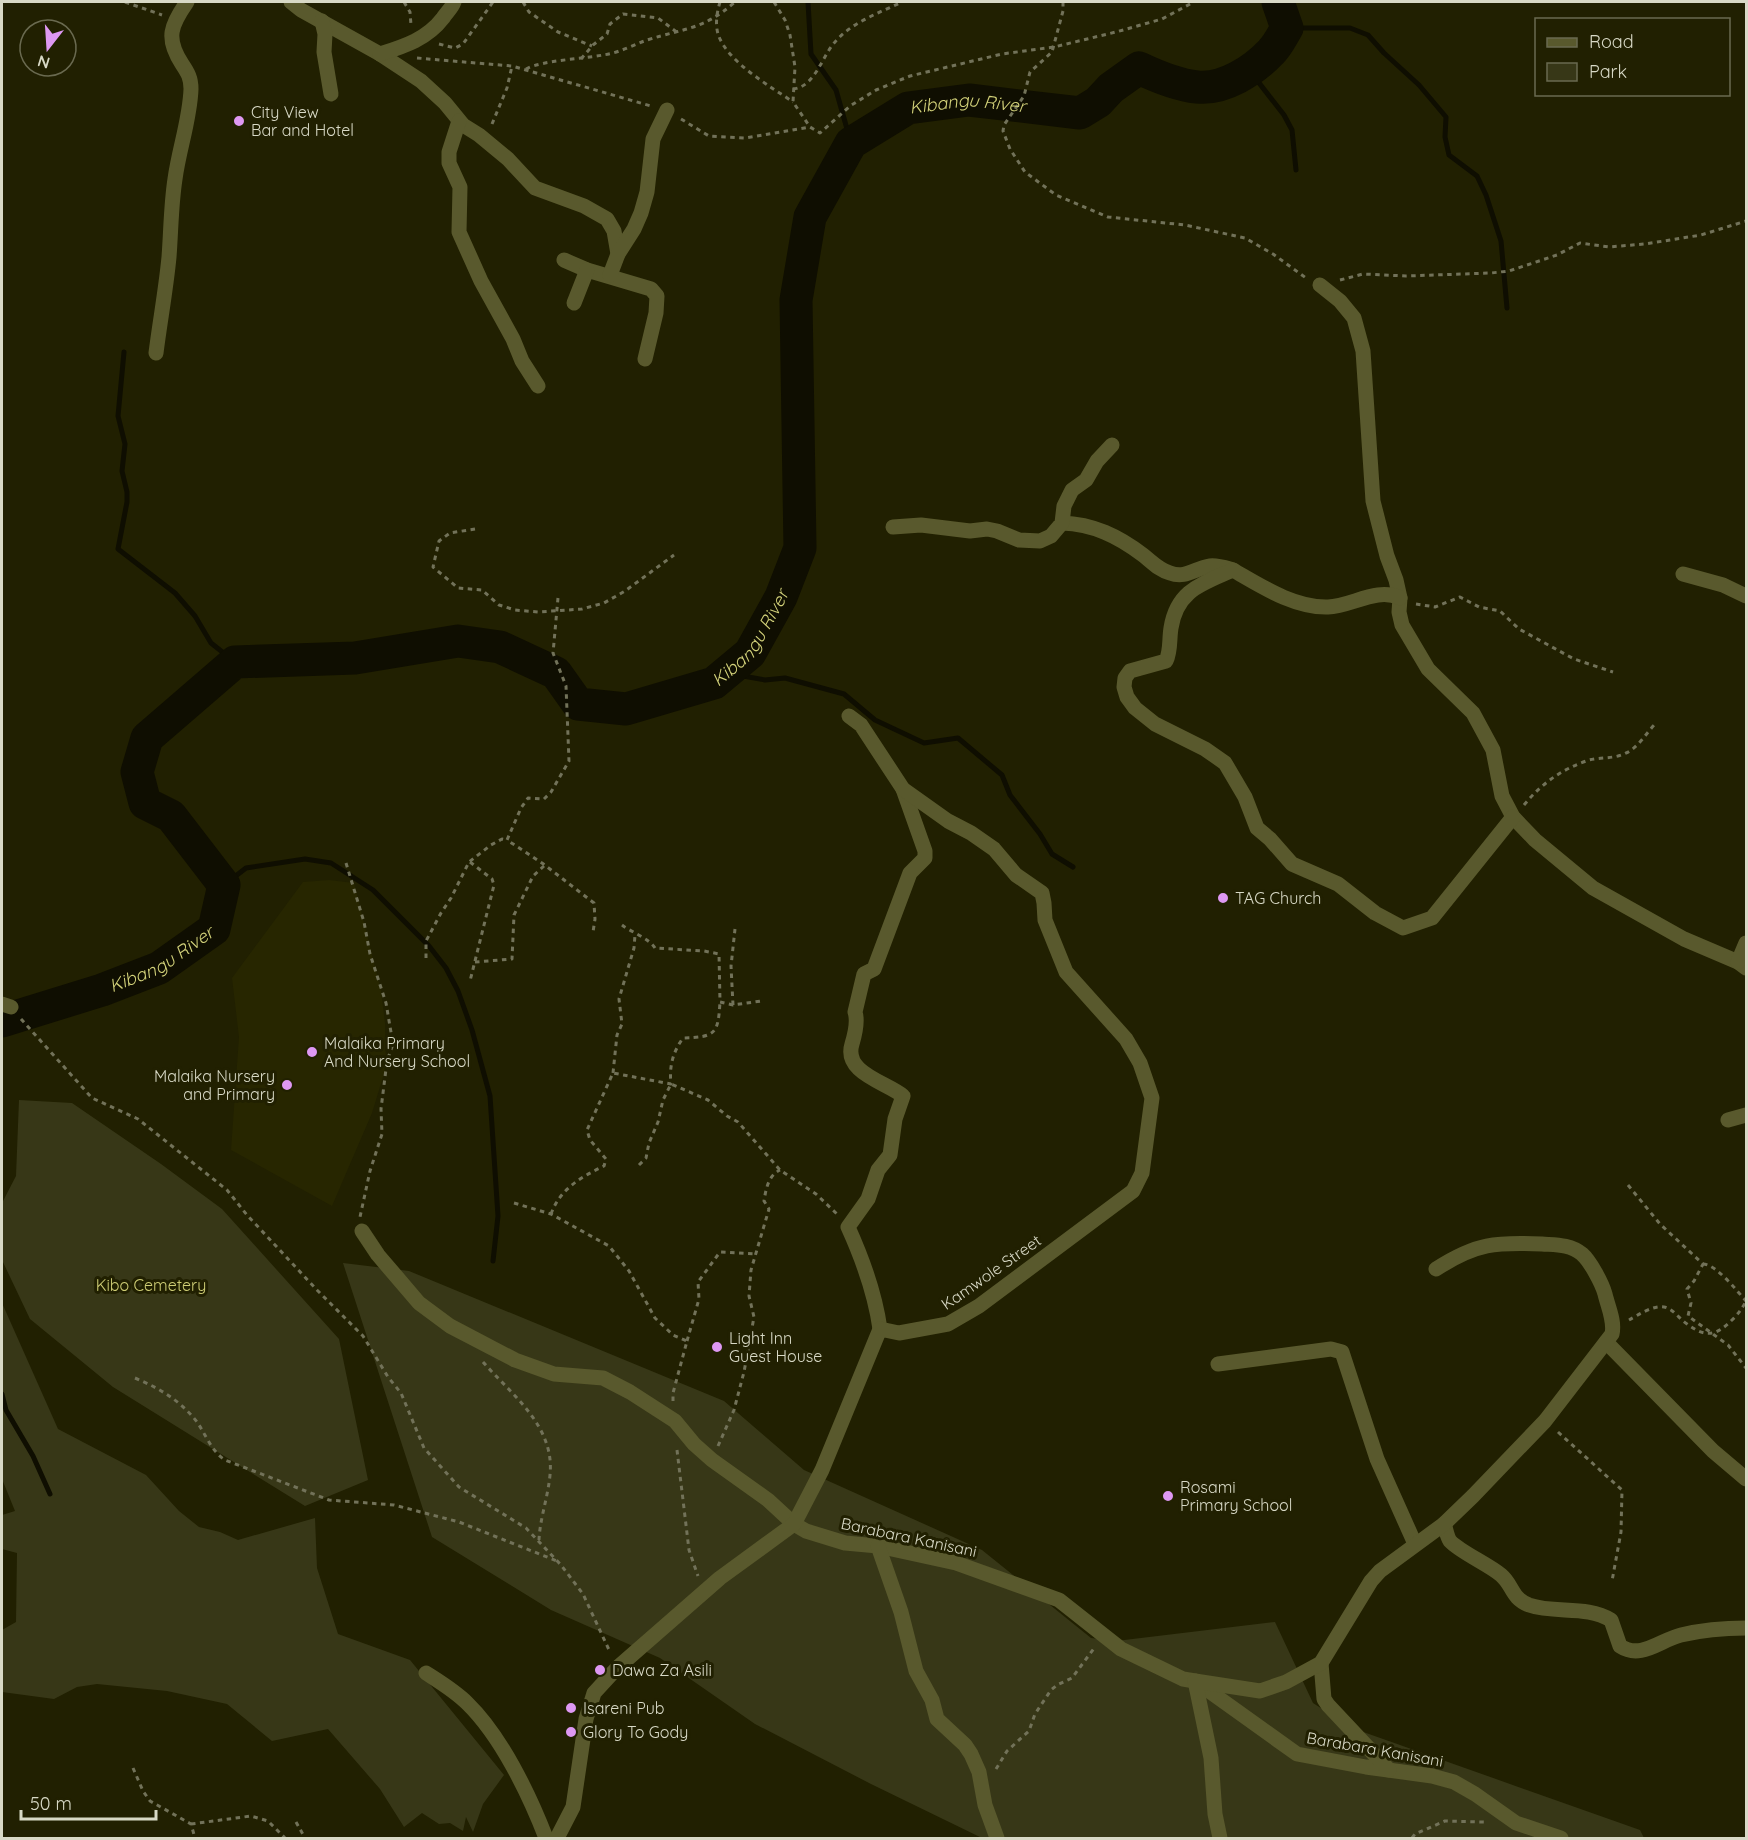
<svg xmlns="http://www.w3.org/2000/svg" width="1748" height="1840" font-family="Quicksand,sans-serif">
<style>
.built{fill:#272600}
.green{fill:#373717}
.lines{fill:none;stroke-linecap:round;stroke-linejoin:round}
.stream{stroke:#0f0e01;stroke-width:5}
.river{stroke:#0f0e01;stroke-width:33}
.path{stroke:#727259;stroke-width:3;stroke-dasharray:4.5 4.5;stroke-linecap:butt}
.street{stroke:#59592d;stroke-width:15}
.poi-dot{fill:#de98f3;stroke:#212001;stroke-width:2}
.labels{text-anchor:middle;stroke-width:6;stroke-linejoin:round;paint-order:stroke}
.poi-label{font-size:16px;fill:#d8d9c6;stroke:#212001;text-anchor:start}
.street-label{font-size:16px;fill:#d8d9c6;stroke:#212001}
.park-label{font-size:16px;fill:#cecd75;stroke:#212001}
.water-label{font-size:18px;font-style:italic;fill:#d3d27a;stroke:#212001}
</style>
<rect width="100%" height="100%" fill="#212001"/>
<path class="built" d="M329 880 354 883 381 991 385 1023 386 1067 372 1113 332 1206 231 1150 239 1037 232 978 303 882Z"/>
<g class="green">
<path d="M19 1100 72 1103 161 1164 222 1209 339 1339 368 1480 305 1506 113 1387 30 1319 2 1260V1203L16 1176Z"/>
<path d="M343 1263 409 1271 724 1401 804 1470 982 1550 1091 1638 1116 1641 1275 1622 1313 1703 1352 1728 1640 1830 1644 1838H982L871 1784 755 1724 660 1658 551 1610 432 1537Z"/>
<path d="M2 1303 58 1429 146 1475 179 1511 199 1527 220 1532 238 1540 315 1518 317 1568 338 1634 410 1660 504 1775 483 1804 473 1832 466 1817 463 1831 450 1823 439 1824 422 1813 404 1827 380 1789 328 1729 272 1741 227 1704 167 1691 97 1684 77 1687 54 1699 2 1692V1630L16 1622 17 1553 2 1549V1515L15 1511 2 1479Z"/>
</g>
<g class="lines">
<g class="stream">
<path d="M808 2 811 54 836 90 851 143"/>
<path d="M1287 28H1350L1368 35 1384 53 1419 85 1446 117 1445 137 1449 155 1477 176 1486 195 1501 241 1507 308"/>
<path d="M1249 70 1284 115 1292 130 1296 170"/>
<path d="M124 352 118 416 125 444 122 471 127 492V502L118 549 175 593 195 616 211 643 235 662"/>
<path d="M726 673 765 680 785 678 844 694 875 720 924 743 958 738 1002 775 1010 795 1040 834 1052 854 1073 867"/>
<path d="M224 885 246 868 305 859 331 863 373 890 429 946 446 968 458 991 472 1030 490 1096 498 1216 493 1261"/>
<path d="M2 1028 6 1020"/>
<path d="M2 1394 6 1410 33 1456 50 1494"/>
</g>
<path class="river" id="s1" d="M2 1021 102 990 159 968 214 929 224 885 171 816 145 803 137 772 147 738 235 662 355 658 458 641 500 647 556 673 578 704 626 709 714 683 750 653 781 597 800 548 796 300 810 217 851 143 908 108 969 100 1080 113 1098 102 1111 88 1139 68C1158 77 1177 85 1197 87 1224 90 1254 70 1271 52 1278 45 1282 36 1287 28L1278 2"/>
<g class="path">
<path d="M125 2 162 15"/>
<path d="M404 2 410 12 411 25"/>
<path d="M523 2 529 12 558 32 592 46"/>
<path d="M720 2C717 12 715 23 718 34 727 62 770 86 793 102"/>
<path d="M774 2 785 20 790 35 795 67 793 102 810 127"/>
<path d="M1063 2V11L1052 52 1030 72 1024 96 1004 125 1003 131 1010 149 1025 172 1056 195 1108 217 1185 225 1245 238 1273 254 1306 278"/>
<path d="M439 44 455 48 463 44 493 2"/>
<path d="M417 58 512 66 651 106"/>
<path d="M581 59 593 45 607 34 610 24 623 14 658 18 678 33"/>
<path d="M526 69C543 60 583 59 603 55 619 53 633 45 647 40 685 28 703 30 735 2"/>
<path d="M793 89C815 87 822 56 835 42 852 22 879 13 902 2"/>
<path d="M681 119 709 136 745 138 810 127 820 133 850 106 876 90 910 76 1002 54 1054 47 1116 32 1162 19 1192 3"/>
<path d="M492 124 507 88 512 66"/>
<path d="M1340 280 1363 274 1406 276 1491 273 1509 271 1557 255 1580 243 1609 247 1645 244 1701 235 1746 221"/>
<path d="M475 529 450 533 439 541 433 567 458 588 482 590 499 605 515 610 538 612 582 609 604 603 625 591 674 555"/>
<path d="M558 598 553 653 566 686 569 761 551 792 544 799 528 798 521 808 507 840 542 863 594 903 595 919 593 932"/>
<path d="M1416 604 1435 607 1460 597 1479 607 1500 611 1519 629 1574 659 1613 672"/>
<path d="M1524 805C1542 783 1562 769 1589 760 1601 757 1615 759 1626 753 1638 748 1647 732 1656 723"/>
<path d="M470 862 492 879 494 885 470 981"/>
<path d="M346 863 364 922 370 954 386 1003 393 1044 387 1061 381 1109 382 1134 370 1171 360 1217"/>
<path d="M622 925C631 932 650 939 655 948L704 951 719 954 720 1002 733 1005 761 1001"/>
<path d="M426 958V941L441 913 451 898 469 862 491 845 502 839 507 840"/>
<path d="M475 962 512 959 514 915 533 876 544 866"/>
<path d="M733 1005 731 966 735 929"/>
<path d="M21 1019 92 1098 138 1119 227 1190 247 1215 317 1290 363 1336 388 1377 401 1393 424 1448 459 1487 526 1528 561 1565 583 1594 610 1652"/>
<path d="M613 1073 617 1035 622 1024 619 999 634 948 635 935"/>
<path d="M639 1165 646 1158 649 1143 658 1122 663 1100 671 1084 708 1100 727 1116 738 1122 780 1170 816 1194 837 1214"/>
<path d="M1628 1185 1660 1224 1703 1264 1694 1281 1687 1289 1691 1303 1688 1316 1728 1345 1746 1368"/>
<path d="M514 1203 551 1214 609 1246 629 1271 655 1318 673 1335 687 1341 673 1393V1401"/>
<path d="M551 1214C560 1189 581 1177 604 1166L606 1159 590 1140 587 1130 613 1073 671 1084C669 1066 673 1052 683 1038 716 1037 718 1034 720 1002"/>
<path d="M1703 1264C1716 1264 1737 1291 1746 1301"/>
<path d="M1629 1320C1638 1315 1653 1305 1664 1307 1674 1309 1679 1319 1687 1324 1706 1338 1716 1336 1732 1320 1738 1314 1742 1309 1746 1301"/>
<path d="M687 1341 699 1299 698 1282 720 1252 757 1254"/>
<path d="M483 1362C512 1395 555 1426 550 1475 548 1497 540 1518 539 1540"/>
<path d="M135 1378C159 1388 181 1401 197 1422 206 1435 212 1452 225 1460L329 1500 394 1505 459 1522 557 1561"/>
<path d="M1558 1432 1622 1490 1621 1532 1612 1581"/>
<path d="M718 1446 734 1410 744 1372 754 1317 749 1296 751 1270 769 1209 764 1201C766 1189 768 1176 780 1170"/>
<path d="M677 1450 689 1550 698 1576"/>
<path d="M133 1768 143 1791 150 1801 191 1824 195 1838"/>
<path d="M996 1769 1007 1751 1029 1731 1035 1714 1051 1690 1057 1685 1072 1678 1095 1647"/>
<path d="M296 1822 305 1838"/>
<path d="M191 1824 251 1816 268 1821 285 1838"/>
<path d="M1412 1838 1415 1834 1445 1821 1484 1822"/>
</g>
<g class="street">
<path d="M291 2 301 10 380 54 421 81 445 103 463 125 479 135 508 159 535 188 584 206 607 219 614 231 618 254"/>
<path d="M322 21 325 34 324 52 331 94"/>
<path d="M380 54C405 46 427 39 443 18 447 12 452 8 454 2"/>
<path d="M459 121 449 152V163L460 187 459 232 481 281 513 339 522 361 538 386"/>
<path d="M564 260 587 270 651 289 657 296 656 313 645 359"/>
<path d="M610 275 618 254 634 229 641 213 647 192 653 139 667 110"/>
<path d="M1320 285 1340 301 1354 318 1363 351 1373 501 1387 556 1396 580 1400 598 1399 612 1402 625 1428 669 1473 713 1493 750 1502 796 1513 817 1535 840 1593 888 1684 939 1738 962 1746 968"/>
<path d="M574 303 587 270"/>
<path d="M156 353C160 321 166 289 169 257 171 231 171 205 175 179 179 149 190 119 191 89 191 78 188 73 182 64 165 38 171 25 187 2"/>
<path d="M1062 523C1093 524 1118 536 1143 555 1152 562 1159 570 1170 573 1186 579 1195 568 1210 566 1217 565 1226 568 1233 570"/>
<path d="M893 527 921 525 970 531 987 529 997 531 1019 540 1040 541 1051 536 1062 523 1064 506 1072 490 1086 480 1097 461 1112 445"/>
<path d="M1683 574 1723 585 1746 596"/>
<path d="M1400 598C1377 587 1352 606 1328 607 1294 608 1261 586 1233 570 1202 584 1177 590 1171 628 1169 640 1171 650 1166 661L1130 671 1125 678 1124 687 1127 697 1135 708 1155 724 1205 749 1225 763 1245 797 1257 828 1270 839 1292 864 1338 884 1375 913 1403 928 1432 918 1513 817"/>
<path d="M1738 962 1746 943"/>
<path d="M2 1004 11 1007"/>
<path d="M1728 1120 1746 1115"/>
<path d="M362 1231 378 1255 419 1303 450 1326 515 1360 554 1374 603 1378 630 1392 675 1421 694 1444 712 1460 768 1500 794 1524 806 1531 845 1543 878 1546 956 1563 1059 1600 1121 1649 1183 1679 1195 1681 1297 1754 1366 1767 1432 1776 1454 1782 1475 1794 1516 1823 1561 1838"/>
<path d="M880 1329C875 1293 863 1260 848 1227L868 1199 878 1170 890 1155 895 1119 903 1096C886 1082 843 1073 852 1044 855 1034 858 1021 855 1012L864 974 874 969 910 873 925 858V851L903 789"/>
<path d="M1606 1342 1713 1451 1746 1479"/>
<path d="M1218 1364 1331 1349 1342 1352 1377 1459 1415 1544"/>
<path d="M1444 1524C1446 1529 1447 1537 1450 1541 1460 1552 1488 1564 1501 1575 1513 1585 1511 1598 1529 1605 1555 1614 1587 1605 1611 1620L1620 1646C1641 1660 1660 1640 1681 1635 1702 1630 1725 1628 1746 1628"/>
<path d="M878 1546 901 1612 916 1671 932 1700 937 1719 965 1745 971 1754 979 1772 985 1805 997 1838"/>
<path d="M1321 1663 1324 1699 1328 1705 1389 1770"/>
<path d="M426 1673C440 1682 455 1691 467 1703 501 1736 529 1794 546 1838"/>
<path d="M557 1838 573 1807 586 1719 594 1693 617 1668 720 1578 794 1524 822 1470 880 1329 899 1333 948 1324 979 1306 1133 1191 1142 1173 1152 1098 1140 1063 1126 1039 1066 972 1045 920 1044 903 1042 893 1016 875 994 849 971 833 948 821 903 789 861 725 849 716"/>
<path d="M1220 1838 1215 1814 1211 1758 1195 1681 1260 1691 1286 1682 1321 1663 1371 1581 1380 1571 1444 1524 1473 1496 1545 1421 1612 1334C1615 1321 1608 1307 1605 1294 1602 1283 1590 1261 1582 1254 1570 1244 1555 1245 1542 1244 1496 1242 1476 1243 1436 1269"/>
</g>
</g>
<g class="poi-dot">
<circle cx="239" cy="121" r="6"/>
<circle cx="1223" cy="898" r="6"/>
<circle cx="312" cy="1052" r="6"/>
<circle cx="287" cy="1085" r="6"/>
<circle cx="717" cy="1347" r="6"/>
<circle cx="1168" cy="1496" r="6"/>
<circle cx="600" cy="1670" r="6"/>
<circle cx="571" cy="1708" r="6"/>
<circle cx="571" cy="1732" r="6"/>
</g>
<g class="labels">
<g class="poi-label">
<text x="251" y="118">City View<tspan x="251" dy="18">Bar and Hotel</tspan></text>
<text x="1235" y="904">TAG Church</text>
<text x="324" y="1049">Malaika Primary<tspan x="324" dy="18">And Nursery School</tspan></text>
<text x="275" y="1082" text-anchor="end">Malaika Nursery<tspan x="275" dy="18">and Primary</tspan></text>
<text x="729" y="1344">Light Inn<tspan x="729" dy="18">Guest House</tspan></text>
<text x="1180" y="1493">Rosami<tspan x="1180" dy="18">Primary School</tspan></text>
<text x="612" y="1676">Dawa Za Asili</text>
<text x="583" y="1714">Isareni Pub</text>
<text x="583" y="1738">Glory To Gody</text>
</g>
<g class="street-label">
<text transform="translate(991 1272) rotate(-35)" y="6">Kamwole Street</text>
<text transform="translate(909 1537) rotate(12)" y="6">Barabara Kanisani</text>
<text transform="translate(1375 1749) rotate(10)" y="6">Barabara Kanisani</text>
</g>
<g class="park-label">
<text x="151" y="1291">Kibo Cemetery</text>
</g>
<g class="water-label">
<text dy="6" stroke="none"><textPath href="#s1" startOffset="1792">Kibangu River</textPath></text>
<text dy="6" stroke="none"><textPath href="#s1" startOffset="1144">Kibangu River</textPath></text>
<text dy="6" stroke="none"><textPath href="#s1" startOffset="172">Kibangu River</textPath></text>
</g>
</g>
<rect width="1748" height="1840" fill="none" stroke="#d8d9c6" stroke-width="6"/>
<rect x="1535" y="18" width="195" height="78" fill="#212001" stroke="#6a6a50" stroke-width="1.5"/>
<rect x="1547" y="38" width="30" height="9" fill="#59592d" stroke="#6a6a50" stroke-width="1.5"/>
<text x="1589" y="48" font-size="18" fill="#d8d9c6">Road</text>
<rect x="1547" y="63" width="30" height="18" fill="#373717" stroke="#6a6a50" stroke-width="1.5"/>
<text x="1589" y="78" font-size="18" fill="#d8d9c6">Park</text>
<g transform="translate(48 48) rotate(197)"><circle r="28" fill="#212001" stroke="#6a6a50" stroke-width="1.5"/>
<path d="M0-4.5L10 22L0 15L-10 22Z" fill="#de98f3"/>
<text y="-9" font-size="16" font-weight="bold" text-anchor="middle" fill="#d8d9c6">N</text>
</g>
<path d="M21 1810v9h135v-9" fill="none" stroke="#d8d9c6" stroke-width="3"/>
<text x="30" y="1810" font-size="18" fill="#d8d9c6" stroke="#212001" stroke-width="4.5" paint-order="stroke">50 m</text>
</svg>
